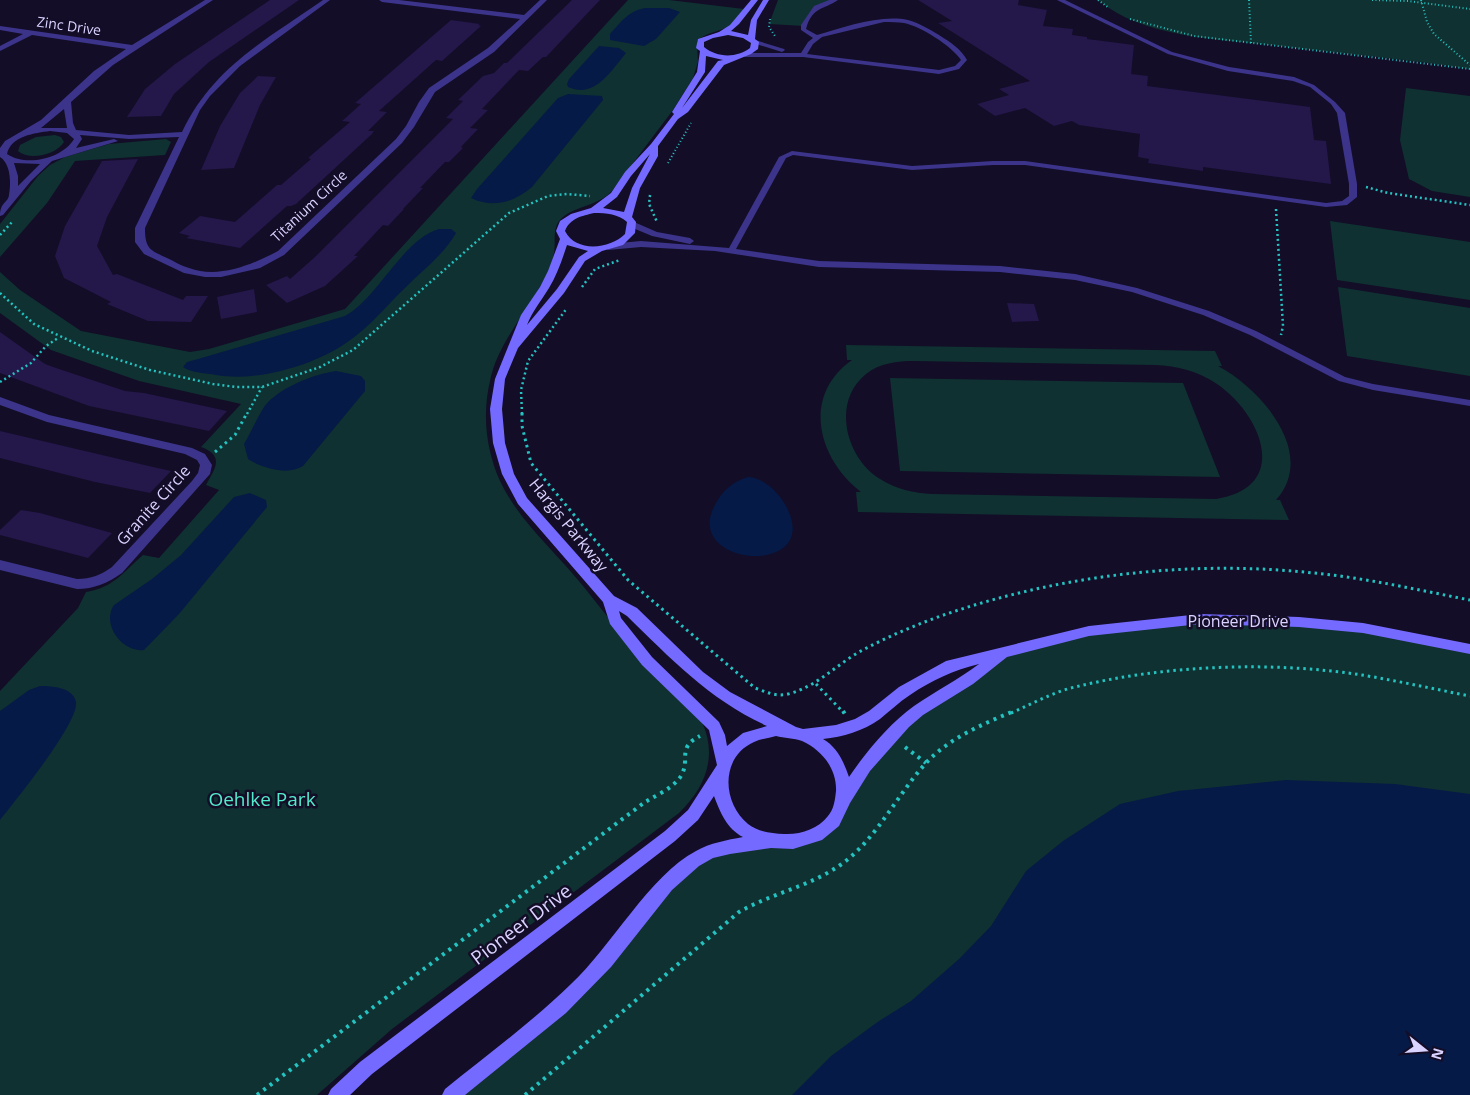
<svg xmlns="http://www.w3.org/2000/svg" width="1470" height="1095" font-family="'Open Sans',sans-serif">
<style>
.green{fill:#0f3131;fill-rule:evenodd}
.water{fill:#051a47}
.building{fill:#24174a}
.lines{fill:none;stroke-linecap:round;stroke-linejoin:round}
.path-far3{stroke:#24c2c0;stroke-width:2;stroke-dasharray:1 2.5;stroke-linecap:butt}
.path-far2{stroke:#24c2c0;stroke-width:2.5;stroke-dasharray:2 3;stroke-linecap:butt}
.path-far1{stroke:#24c2c0;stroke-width:3;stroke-dasharray:2.5 4;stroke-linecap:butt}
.path{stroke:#24c2c0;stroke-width:4;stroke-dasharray:3 5;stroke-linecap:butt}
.lane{fill:#3b348a;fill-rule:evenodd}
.street{fill:#3b348a;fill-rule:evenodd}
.secondary{fill:#756aff;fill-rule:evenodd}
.labels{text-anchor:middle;stroke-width:5;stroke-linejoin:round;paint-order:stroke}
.far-street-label{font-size:14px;fill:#dad3ff;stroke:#130d27}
.street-label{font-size:16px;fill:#dad3ff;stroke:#130d27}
.near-park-label{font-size:19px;fill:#54eacc;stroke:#130d27}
.near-street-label{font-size:19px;fill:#dad3ff;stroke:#130d27}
</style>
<rect width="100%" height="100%" fill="#130d27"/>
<g class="green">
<path d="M628 0H669L744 9C741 14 739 20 734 23 723 32 707 31 697 41L698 62 693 78 673 110 612 191C597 207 572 206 560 220 552 229 556 242 554 253 552 264 547 275 541 285 524 316 497 345 490 381 482 415 486 449 500 481 517 517 547 544 572 573 588 591 602 611 618 629 645 661 674 691 702 722 718 757 705 788 679 813L392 1029 317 1095H0V691L78 608 86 592C115 587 123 572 143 555L159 558 219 490 206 485C214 470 226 456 201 447L241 404 139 381 51 350 0 313V272L20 290 81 331 190 352 209 349 345 309Z"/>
<path d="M778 0H835L820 5 804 26 769 24Z"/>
<path d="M1098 0H1470V69C1407 59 1344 54 1280 46 1223 39 1144 39 1098 0Z"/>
<path d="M1406 88 1470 96V197L1432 191 1409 179 1400 140Z"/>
<path d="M55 135 61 137 64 142C56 155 29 161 18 151L20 145 36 137Z"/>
<path d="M166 139 171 142 165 155 75 161 47 203 0 257V224L38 176 50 165 65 157 109 144Z"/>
<path d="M1330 221 1470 242V300L1337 280Z"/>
<path d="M1338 287 1470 308V376L1347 356Z"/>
<path d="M846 345 1215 351 1222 366H1218C1260 388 1318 453 1276 500H1280L1289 520 858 512 856 492H861C818 459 801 396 852 360H847ZM914 361 1155 365C1177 366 1198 371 1217 384 1261 414 1292 487 1216 499L932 494C914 493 896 489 880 479 846 458 831 402 866 374 880 363 897 361 914 361Z"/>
<path d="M890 378 1183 383 1220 477 900 471Z"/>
<path d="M1200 619 1299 622 1470 649V1095H451L571 996 695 860 818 833 904 723 1006 651 1089 631Z"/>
</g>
<g class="water">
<path d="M645 8H669L680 12 656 39 644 46 610 40V34C621 22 628 11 645 8Z"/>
<path d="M599 46 619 48 626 53C611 71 595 99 568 87L567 84 569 79Z"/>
<path d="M568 94 602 96 603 100 532 187C514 202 494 209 471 198L477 189 558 98Z"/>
<path d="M439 229H451L456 233C445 253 423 270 407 286 387 305 369 328 346 343 313 366 256 382 216 375 206 373 191 373 183 367L187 362 198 359 345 316C378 298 403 239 439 229Z"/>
<path d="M336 371 361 376 365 381V391L303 466C288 476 262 468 248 459L244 444C251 432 257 418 264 407 278 388 314 374 336 371Z"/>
<path d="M748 477C771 477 800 515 791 538 776 573 685 555 716 503 723 490 734 481 748 477Z"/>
<path d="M250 493 266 500 267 507 179 614 144 650C122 653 101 624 114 605L152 579 181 555 234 497Z"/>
<path d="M40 686C52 686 73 687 76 702 79 723 15 801 0 820V711L29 690Z"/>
<path d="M1286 780 1395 784 1470 794V1095H792L831 1056 879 1021 911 1001 959 959 991 926 1026 871 1063 841 1120 804 1178 791Z"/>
</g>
<g class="building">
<path d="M270 0H299L209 62 174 94 161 116 127 117 145 89 175 64Z"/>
<path d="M572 0H600L546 57H543L528 71 519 70 482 109 488 110 470 128 478 129 461 147 463 148 449 162H445L420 188H423L403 209H404L388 226 383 225 354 256H358L325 286 287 303 266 285 287 276 290 279 315 257 453 119 446 118 463 101 458 100 483 76 494 73 504 63H507Z"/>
<path d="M918 0H1019L1018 5 1047 10 1043 26 1073 29 1072 35 1087 37V39L1134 45 1131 74 1148 76 1147 86 1310 107 1314 140 1326 141 1331 184 1203 167V171L1148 163 1149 159 1138 157 1140 134 1079 125 1072 121 1054 126 1025 108 995 116 977 104 1009 95 999 89 1030 81 938 23 952 21Z"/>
<path d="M451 20 480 24 478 25 481 26 442 61 436 60 379 111 387 112 368 131H374L372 134 296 204 291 206H287L240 248 186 238 190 236 179 233 200 216 235 222 277 185H281L311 159 308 158 350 122 342 121 361 104 355 103Z"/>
<path d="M258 76 276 77 260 105 234 168 201 170 220 126 240 93Z"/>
<path d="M138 159 107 217 97 246 113 275 117 274 183 300 186 296H208L191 322 148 321 107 304 111 302 64 278 55 256 65 226 102 161Z"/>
<path d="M254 289 257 312 221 319 217 297Z"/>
<path d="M1007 303 1034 304 1039 321 1012 322Z"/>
<path d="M0 332 45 364 56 368 125 391 144 393 227 411 209 431 89 406 0 373Z"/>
<path d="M0 431 153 467 171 471 150 493 95 482 0 458Z"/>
<path d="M21 510 40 513 112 533 88 558 0 535V530Z"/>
</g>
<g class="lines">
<g class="path-far3">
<path d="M1098 0 1109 8"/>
<path d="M1249 0 1251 43"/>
<path d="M1372 0 1408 1 1470 9"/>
<path d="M1421 0 1427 22 1434 34 1470 65"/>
<path d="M770 19 769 27 775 36"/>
<path d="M1130 19 1194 36 1470 69"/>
<path d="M668 163 691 123"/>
</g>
<g class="path-far2">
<path d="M1366 187 1388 193 1470 205"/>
<path d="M650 195 649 204 657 222"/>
<path d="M1276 209 1283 326 1281 335"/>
<path d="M0 235 13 221"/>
<path d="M582 287 595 269 620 260"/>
<path d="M0 293 34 324 92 351 150 370 213 384 236 387H262L320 367 353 350 509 213 548 196 567 194 590 196"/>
<path d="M0 382 31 363 46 346 58 338"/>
<path d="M247 414 262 387"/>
<path d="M522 414 521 390 528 361 567 308"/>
</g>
<g class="path-far1">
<path d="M522 413V426L531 463 628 580 755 688C766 692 776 697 788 694 816 687 835 666 859 652 896 632 937 616 978 604 1086 572 1202 561 1314 573 1366 578 1418 590 1470 600"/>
<path d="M215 452 235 435 247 413"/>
<path d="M816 684 844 713"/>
<path d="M1011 713C1032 704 1053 692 1075 687 1164 665 1271 661 1362 675 1398 681 1434 689 1470 696"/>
</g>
<g class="path">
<path d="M843 711 845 714"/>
<path d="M905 747 926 763"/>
<path d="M257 1095 645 802C657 795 673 788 681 776 691 759 676 748 700 736"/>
<path d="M525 1095 739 912C772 893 812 886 843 863 877 838 897 795 926 763 949 738 983 724 1014 711"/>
</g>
<g class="lane">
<path d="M829 0H838C823 10 812 7 806 29L817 35C844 27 881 14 908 20 919 23 929 29 939 35 950 42 961 49 967 60L959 69 939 74 803 57H745L742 55 745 53H801L808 42 813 38 801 30V25L814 6ZM884 22C891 22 898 22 904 23 920 26 952 46 961 60L955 66 939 70 807 54 813 44 822 37Z"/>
<path d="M1057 0H1065L1172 52 1229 67 1294 77 1314 85 1335 102 1345 113 1357 184V197L1347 205 1326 207 1025 165H993L912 170 793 155 786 158 736 249 819 261 1000 266 1075 274 1137 288 1209 311 1256 331 1345 377 1373 384 1470 400V406L1373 390 1339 381 1250 335 1203 315 1132 292 1075 280 1000 272 819 267 715 251 641 247 608 250 604 247 608 244 641 241 729 248 779 157 792 151 912 166 993 161H1025L1326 203 1342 201 1349 196V184L1337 113 1331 104 1310 87 1293 81 1228 71 1168 54Z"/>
<path d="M755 40 784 49 785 50 782 52 753 43V41Z"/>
<path d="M628 222H634L657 232 690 238 694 241 690 244 652 236 628 226Z"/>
</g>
<g class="street">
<path d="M205 0H213L113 65 71 102 73 123 76 130 129 135 182 132C213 67 266 40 323 0H330L240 66 210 96 200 110 145 228C145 249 150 250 167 258 174 261 181 266 189 268 218 279 252 265 278 251L396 139 406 126 419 102 429 88 488 48 520 19 382 2 379 0H399L524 15 540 0H547L494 52 435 92 414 127 402 143 284 255 260 268 221 277H205L184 273 144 254 135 242V228L179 137 129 139 80 135 82 139 76 148 114 139 118 141 52 161 31 181 3 215 0 216C0 202 8 203 9 195 11 183 11 164 0 157V148L5 141 41 120 94 71 126 49 32 35 0 51V46L23 34 0 30V26L132 45ZM64 109 67 128H41ZM50 131 67 133 74 139C62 159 26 167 7 154 11 136 35 133 50 131ZM14 163 40 164 18 186V176Z"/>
<path d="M0 397 49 415 192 448 205 454 212 465 210 474 122 573C108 583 94 589 77 589L0 570V560L77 579C91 579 101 575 112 567L192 481 198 473 200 465 197 460 185 454 47 422 0 405Z"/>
</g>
<path class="secondary" d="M751 0H758L739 24 731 31 748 35 751 20 763 0H769L757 20 755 39 759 42 758 49 751 54 724 65 688 112 678 119 658 146V156L640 188 632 217 636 222 635 233 623 245 602 251 585 261 564 293 518 348 505 379 502 409 505 443 514 474 527 498 614 596 637 608 703 672 730 692 796 727 803 729 836 725 855 719 869 711 899 687 946 661 1089 626 1200 614 1299 617 1363 623 1470 644V654L1363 633 1299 627 1200 624 1089 636 1007 657 973 684 923 715 909 727 870 771 850 803 839 826 822 840 793 849 771 848 730 854 713 858 699 866 672 890 611 967 566 1013 465 1095H442L445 1089C487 1055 532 1022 571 984 611 947 650 875 696 851 710 843 727 840 743 837 727 829 720 812 714 796L698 820 675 841 372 1074 350 1095H328L331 1089 360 1062 665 831 688 810 717 765 709 730 642 665 610 624 603 602 518 504 502 474 493 443 490 409 495 379 521 315 540 287 548 271 560 239 556 231 560 221 571 214 591 208 611 193 625 172 651 144 674 114 672 112 697 72 700 51 696 48 698 39 719 32 730 25ZM728 35 743 38 751 43 750 48C737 58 717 58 704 47V42L713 38ZM706 56 723 60 718 61 682 108 705 72ZM650 154 632 188 624 212 603 208 617 197 631 176ZM594 213C607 213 618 214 627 222L625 234C610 249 576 253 565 231 570 218 582 216 594 213ZM567 245 588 251 579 257 557 289 527 325C532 312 541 301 549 288 557 275 562 260 567 245ZM619 611 627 616C671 659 710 700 767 726L743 733 727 746 725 735 719 722 652 657 621 618ZM979 664C959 679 936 691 914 706 891 722 865 753 849 777 844 762 837 747 823 739 843 737 863 731 880 719 890 711 899 702 910 695 932 680 954 670 979 664ZM776 736C784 738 794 738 802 741 822 750 837 769 836 791 835 800 834 809 828 816 818 829 800 835 784 834 771 833 758 832 748 824 722 803 720 757 754 742 761 739 769 738 776 736Z"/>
</g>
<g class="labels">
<g class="far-street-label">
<text transform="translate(69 26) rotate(8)" y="5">Zinc Drive</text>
<text transform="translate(309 206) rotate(-43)" y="5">Titanium Circle</text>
</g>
<g class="street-label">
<text transform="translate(153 505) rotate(-48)" y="6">Granite Circle</text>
<text transform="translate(569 525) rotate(51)" y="6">Hargis Parkway</text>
<text x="1238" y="627">Pioneer Drive</text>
</g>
<g class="near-park-label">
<text x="262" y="806">Oehlke Park</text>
</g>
<g class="near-street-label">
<text transform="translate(521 924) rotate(-37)" y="7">Pioneer Drive</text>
</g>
</g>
<g transform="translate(1425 1050) rotate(107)" stroke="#130d27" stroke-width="4" paint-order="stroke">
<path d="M0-4L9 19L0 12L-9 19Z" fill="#dad3ff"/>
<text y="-8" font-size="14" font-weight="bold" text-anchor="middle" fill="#dad3ff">N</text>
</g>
</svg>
